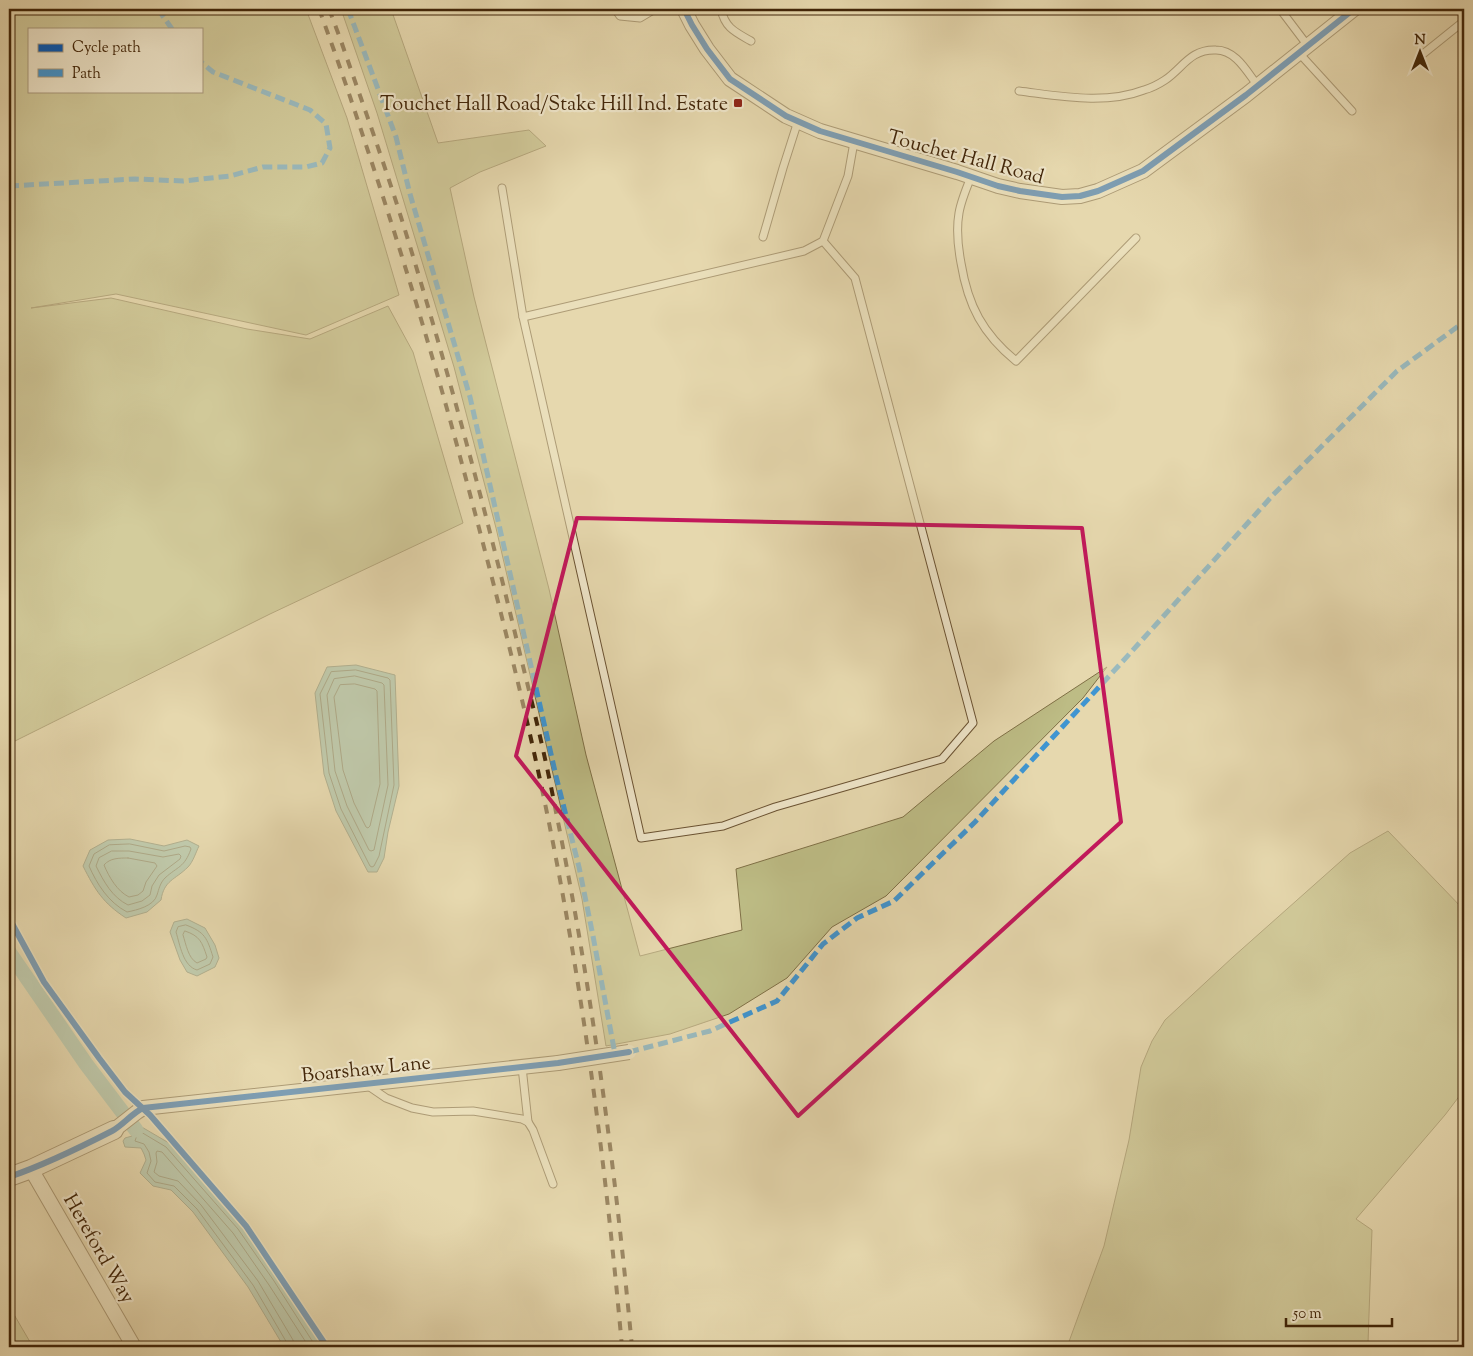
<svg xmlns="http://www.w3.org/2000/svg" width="1473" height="1356" font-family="'Sorts Mill Goudy',serif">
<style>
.green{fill:#bdbc85;stroke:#7f7046;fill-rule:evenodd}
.water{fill:#96baaa;stroke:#747e69}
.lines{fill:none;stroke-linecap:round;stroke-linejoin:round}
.shore{stroke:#6c7059;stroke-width:1}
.canal{stroke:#96baaa;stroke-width:15}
.service-casing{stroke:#6a5232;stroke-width:9}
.minor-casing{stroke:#6a5232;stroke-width:16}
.tertiary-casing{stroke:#6a5232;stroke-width:20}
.service{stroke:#efe6ca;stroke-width:7}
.minor{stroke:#efe6ca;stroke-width:14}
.tertiary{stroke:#efe6ca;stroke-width:18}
.rail{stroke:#412508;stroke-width:4;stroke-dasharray:9 9;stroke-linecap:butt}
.minor-bridge-casing{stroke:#6a5232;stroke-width:16;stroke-linecap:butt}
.minor-bridge{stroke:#efe6ca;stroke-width:14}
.quiet{stroke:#3f95d1;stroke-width:5;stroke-dasharray:10 5;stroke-linecap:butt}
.cycleway-casing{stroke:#efe6ca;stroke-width:9}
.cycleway{stroke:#0057b8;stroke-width:6}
.marked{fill:none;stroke:#c2185b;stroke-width:4;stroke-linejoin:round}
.poi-dot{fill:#8f2418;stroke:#efe6ca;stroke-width:2}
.labels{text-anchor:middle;stroke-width:4.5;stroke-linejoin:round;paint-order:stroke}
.poi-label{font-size:20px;fill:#412508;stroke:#efe6ca;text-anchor:end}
.street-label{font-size:20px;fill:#412508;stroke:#efe6ca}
</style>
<rect width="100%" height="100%" fill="#e6d8ae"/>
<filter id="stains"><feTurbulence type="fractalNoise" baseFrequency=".004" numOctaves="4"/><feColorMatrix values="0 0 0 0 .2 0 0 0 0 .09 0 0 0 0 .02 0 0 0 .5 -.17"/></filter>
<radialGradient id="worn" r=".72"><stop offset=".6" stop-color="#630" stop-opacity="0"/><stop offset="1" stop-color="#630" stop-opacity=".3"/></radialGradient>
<g class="green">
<path d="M9 9H306L347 118 399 295 306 335 116 294 31 308 111 298 247 329 310 339 388 306 413 352 463 523 270 614 9 744ZM29 29H201V91H29Z"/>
<path d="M341 9H391L438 143 529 130 546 146 480 172 450 188 474 297 549 589 586 755 640 956 742 930 736 869 903 817 994 741 1107 667 1083 698 886 896 832 927 787 978 729 1014 670 1034 606 1046 582 899 496 528 454 367 377 113Z"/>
<path d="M1388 831 1464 910V1090L1445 1115 1356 1219 1372 1230 1368 1343 1369 1347H1215L1212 1343 1204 1347H1067L1104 1246 1129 1140 1141 1067 1152 1041 1165 1020 1233 957 1350 853Z"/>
<path d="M9 1306 33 1347H9Z"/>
</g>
<g class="water">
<path d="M356 665 395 675 399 786 388 832 384 858 377 872H368L336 811 324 774 315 693 327 667Z"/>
<path d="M130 839 164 846 187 840 199 846C196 852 193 862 188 867 175 880 164 880 161 900L147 912 126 918C103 903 95 890 83 866L90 850 108 840Z"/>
<path d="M187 919 205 928 215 945 219 958 215 967 197 976 187 972 180 960 170 932 174 922Z"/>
<path d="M136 1120 140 1126 169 1143 242 1226 279 1279 322 1347H284L248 1287 193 1212 171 1190 153 1186 140 1173 146 1160 144 1154 141 1148 125 1147 123 1141 125 1138 132 1136 128 1125Z"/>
</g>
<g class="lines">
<g class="shore">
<path d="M356 670 388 678 390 680 394 785 379 856 374 866 372 867 370 866 341 809 329 773 320 694 331 672Z"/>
<path d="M355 676 382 683 384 685 388 785 374 850 371 851 369 850 347 806 335 771 327 695 334 679Z"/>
<path d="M355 684 375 689 377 691 380 784 370 826 368 828 366 827 354 803 343 770 334 697 340 685Z"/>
<path d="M130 844 164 851 185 846 190 847 191 849C184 868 178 866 165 878 160 883 159 889 157 895 154 906 137 910 127 912 108 902 97 884 89 866L94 854 109 845Z"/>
<path d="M112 851H129L163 857 179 854 181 856 180 859 159 875 152 886 150 895 142 901 128 905C112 897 104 882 96 866L99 858Z"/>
<path d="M128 858 155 863 157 866 146 882 143 891 138 895 129 897C117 891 109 877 104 865 110 858 119 858 128 858Z"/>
<path d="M186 925C205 932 207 938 213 957L210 964 197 970C183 966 180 945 176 932L178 927Z"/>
<path d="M185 931C200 936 202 942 207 957L206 959 197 963C188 958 186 944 183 935Z"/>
<path d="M288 1347 287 1343 253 1285 197 1209 174 1186 155 1182 147 1173 151 1161 149 1152 144 1144 135 1141 138 1132H141L166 1147 238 1229 274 1281 316 1347"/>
<path d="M294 1347 293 1340 258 1281 201 1205 178 1181 159 1176 154 1172 157 1162 156 1153 157 1151 162 1152 233 1233 269 1285 309 1347"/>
</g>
<path class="canal" d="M9 952 86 1064 136 1130"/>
<defs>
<g id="service">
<path d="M615 9 620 16 640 18 655 9"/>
<path d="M721 9C725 28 735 32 751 41"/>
<path d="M1280 9 1308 46"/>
<path d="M1299 53 1352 111"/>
<path d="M1423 54 1464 21"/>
<path d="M1019 91C1060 96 1105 105 1144 90 1151 88 1159 84 1165 80 1183 68 1190 49 1216 50 1236 50 1247 72 1258 86"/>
<path d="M971 177C966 189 961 201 959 213 956 230 958 247 961 263 968 306 983 334 1016 361L1136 238"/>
<path d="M502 188 523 317 641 838 723 826 775 807 942 759 973 723 855 278 823 241"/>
<path d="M763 237 783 168 798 121"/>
<path d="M523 317 804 251 823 241 848 176 854 142"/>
<path d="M522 1067 528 1122"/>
<path d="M367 1085 386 1098 412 1108 433 1112 473 1111 522 1119 528 1122 533 1130 553 1184"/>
</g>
<g id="minor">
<path d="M684 9 692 25 707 49 730 79 786 116 820 131 957 172 998 186 1020 191 1062 197 1080 196 1098 191 1143 171 1246 95 1354 9"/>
<path d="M114 1130 137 1112 143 1108 558 1063"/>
<path d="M31 1169 134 1347"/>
</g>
<path id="tertiary" d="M9 1177 31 1169 114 1130"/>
</defs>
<use href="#service" class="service-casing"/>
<use href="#minor" class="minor-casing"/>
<use href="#tertiary" class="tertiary-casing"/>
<use href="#service" class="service"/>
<use href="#minor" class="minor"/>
<use href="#tertiary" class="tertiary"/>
<g class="rail">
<path d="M319 9C335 52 350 96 364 139 400 247 433 355 462 464 493 580 523 696 547 813 583 989 606 1168 622 1347"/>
<path d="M329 9 340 38C362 102 385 165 405 230 448 370 486 511 520 654 533 706 546 759 556 812 592 989 615 1168 632 1347"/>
</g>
<defs>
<path id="minor-bridge" d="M558 1063 629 1052"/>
</defs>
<use href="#minor-bridge" class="minor-bridge-casing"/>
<use href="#minor-bridge" class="minor-bridge"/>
<g class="quiet">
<path d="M158 9 172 29"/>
<path d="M348 9 396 137 410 194 470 397 556 776 579 867 593 936 615 1054"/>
<path d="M9 186 135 179 183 181 230 176 263 167H306L322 163 330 148 326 124 310 110 213 72 201 62"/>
<path d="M629 1052 710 1031 777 1001 823 944 857 918 894 901 975 822 1123 661 1273 495 1397 371 1464 322"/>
</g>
<defs>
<g id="cycleway">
<path d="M684 9 692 25 707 49 730 79 786 116 820 131 957 172 998 186 1020 191 1062 197 1080 196 1098 191 1143 171 1246 95 1354 9"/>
<path d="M9 918 44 982 99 1058 125 1092 150 1115 246 1226 327 1347"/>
<path d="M9 1177C44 1165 79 1148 112 1131 123 1125 131 1114 143 1108L558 1063 629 1052"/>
</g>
</defs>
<use href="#cycleway" class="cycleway-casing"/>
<use href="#cycleway" class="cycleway"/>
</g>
<path d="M0 0H1473V1356H0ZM577 518 1082 528 1121 822 798 1116 516 756Z" fill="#e6d8ae" fill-opacity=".55" fill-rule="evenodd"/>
<path class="marked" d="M577 518 1082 528 1121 822 798 1116 516 756Z"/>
<rect class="poi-dot" x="733" y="98" width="10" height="10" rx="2.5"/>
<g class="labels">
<g class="poi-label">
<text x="728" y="110">Touchet Hall Road/Stake Hill Ind. Estate</text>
</g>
<g class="street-label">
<text transform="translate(966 156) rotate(15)" y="7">Touchet Hall Road</text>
<text transform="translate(366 1068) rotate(-6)" y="7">Boarshaw Lane</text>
<text transform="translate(100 1248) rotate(60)" y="7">Hereford Way</text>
</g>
</g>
<rect width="1473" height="1356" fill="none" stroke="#e6d8ae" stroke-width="30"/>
<rect x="10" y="10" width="1453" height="1336" fill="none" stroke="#412508" stroke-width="2.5"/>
<rect x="15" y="15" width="1443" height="1326" fill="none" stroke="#412508"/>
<rect x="28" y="28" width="175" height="65" fill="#efe6ca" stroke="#a9997c"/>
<rect x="38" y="44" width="25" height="8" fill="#0057b8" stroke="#a9997c"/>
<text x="72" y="52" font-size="15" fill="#412508">Cycle path</text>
<rect x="38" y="69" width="25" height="8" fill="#3f95d1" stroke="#a9997c"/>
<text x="72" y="78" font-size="15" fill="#412508">Path</text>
<g transform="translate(1420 52)" stroke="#efe6ca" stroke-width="4" paint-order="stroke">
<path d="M0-4L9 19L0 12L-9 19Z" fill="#412508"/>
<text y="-8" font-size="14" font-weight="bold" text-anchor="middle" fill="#412508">N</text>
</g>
<path d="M1286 1318v8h106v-8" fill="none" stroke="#412508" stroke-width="2.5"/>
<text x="1293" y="1318" font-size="15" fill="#412508" stroke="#efe6ca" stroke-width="4" paint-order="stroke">50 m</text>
<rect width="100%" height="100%" filter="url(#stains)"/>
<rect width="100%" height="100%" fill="url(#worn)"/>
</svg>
